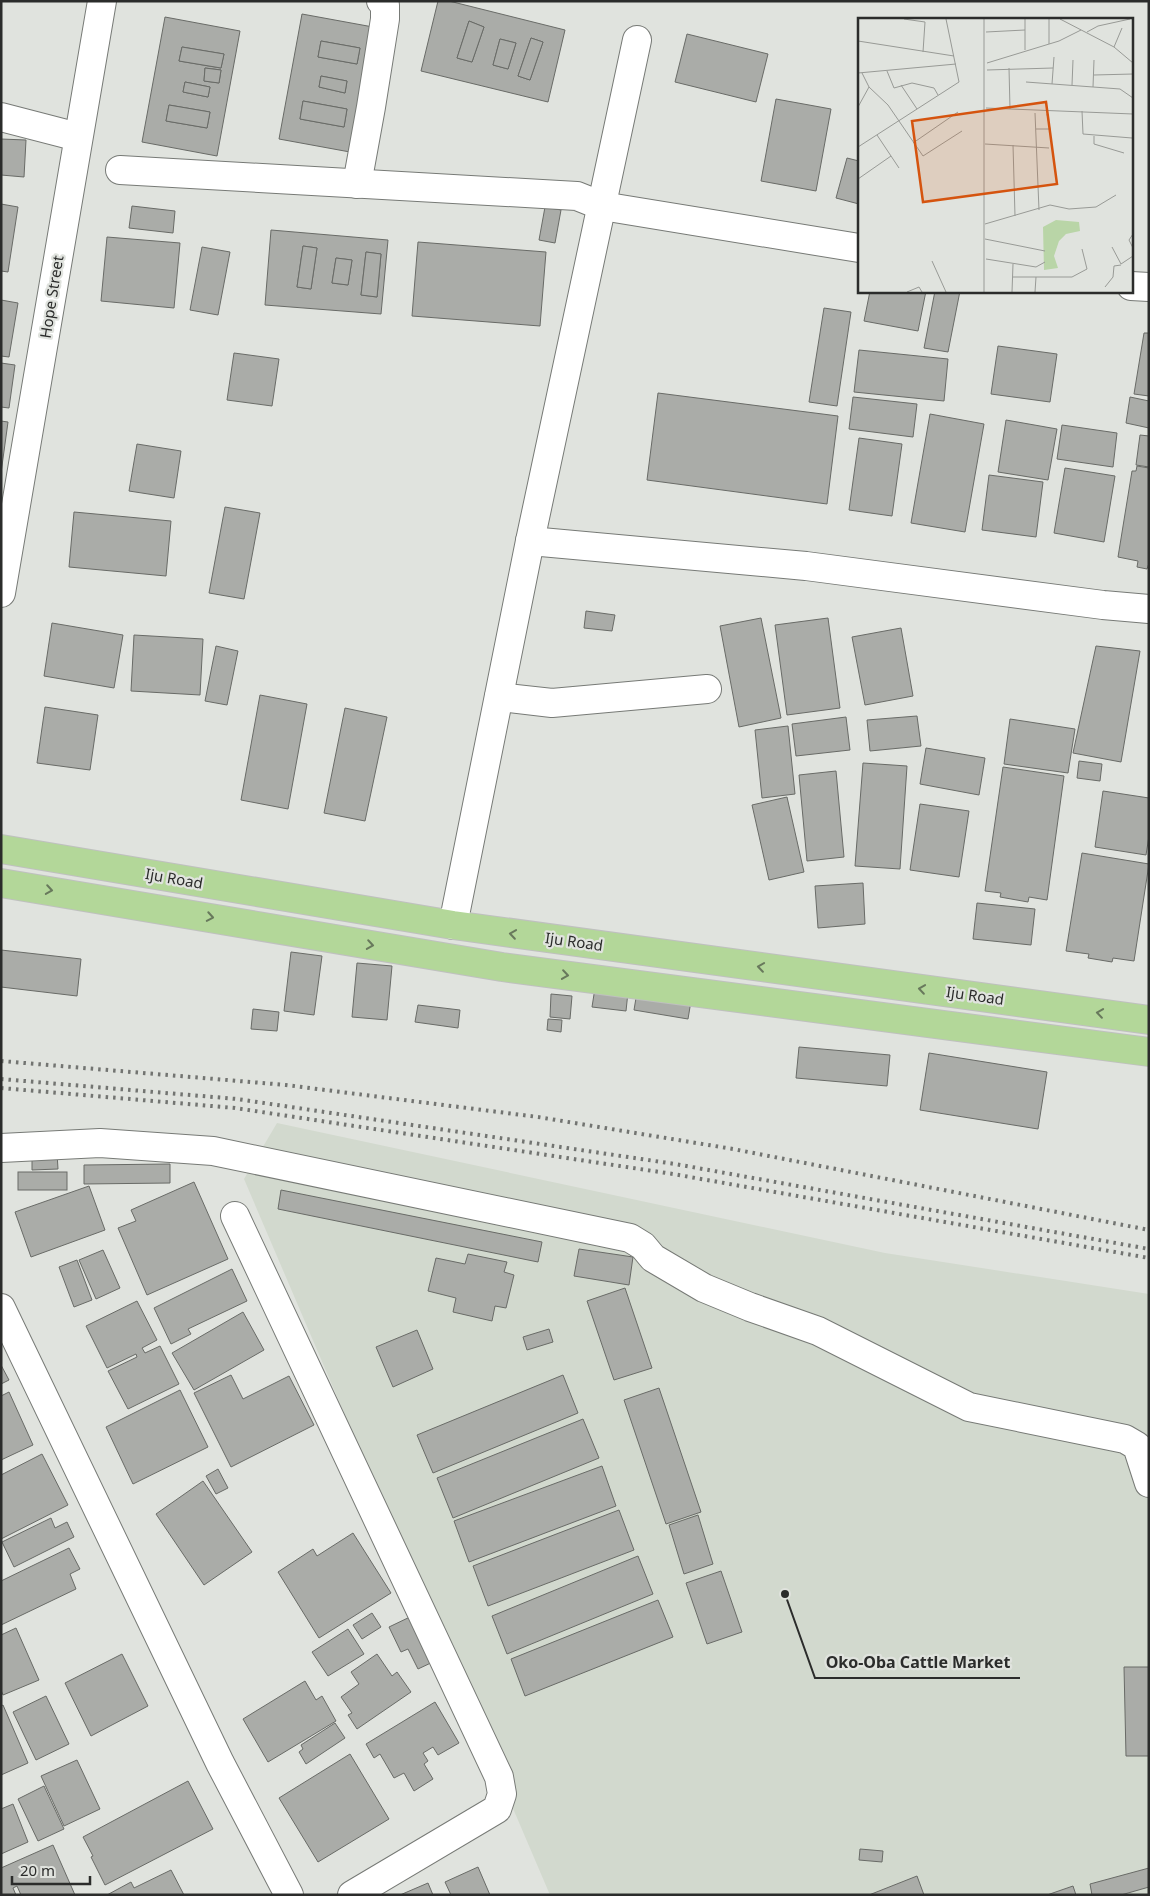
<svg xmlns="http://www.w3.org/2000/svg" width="1150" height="1896" font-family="'Noto Sans',sans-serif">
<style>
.built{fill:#d2d9ce}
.building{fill:#aaaca8;stroke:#696b67;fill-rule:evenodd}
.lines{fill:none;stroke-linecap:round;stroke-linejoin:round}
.minor-casing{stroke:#777a76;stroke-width:30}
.major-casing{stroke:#bfc0bf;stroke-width:30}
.minor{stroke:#fff;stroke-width:28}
.major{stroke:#b3d799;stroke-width:28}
.rail{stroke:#727471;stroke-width:4;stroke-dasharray:2.5 5;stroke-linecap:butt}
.oneway{stroke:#68795c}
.labels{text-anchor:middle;stroke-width:4.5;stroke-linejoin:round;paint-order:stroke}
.street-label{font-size:15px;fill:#2b2c2b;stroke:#e0e3de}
.inset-road{fill:none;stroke:#989a96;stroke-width:1}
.view{fill:#d5540f;fill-opacity:0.15;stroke:#d5540f;stroke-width:2.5}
.inset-edge{fill:none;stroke:#2b2c2b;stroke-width:2.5}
.leader{fill:none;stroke:#2b2c2b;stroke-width:2}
.callout-dot{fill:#2b2c2b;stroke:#e0e3de;stroke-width:2}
.callout-label{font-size:16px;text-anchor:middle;font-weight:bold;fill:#2b2c2b;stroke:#e0e3de;stroke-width:4.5;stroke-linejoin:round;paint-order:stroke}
</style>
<rect width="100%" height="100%" fill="#e0e3de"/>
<path class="built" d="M277 1123 885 1253 1149 1294V1895H550L244 1179Z"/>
<g class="building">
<path d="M438 1H449L565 30 548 102 421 71ZM469 21 484 27 472 62 457 58ZM531 38 543 42 530 80 518 76ZM500 39 516 43 508 69 493 65Z"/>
<path d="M302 14 373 27 350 152 279 139ZM321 41 360 48 357 64 318 57ZM321 76 347 81 345 93 319 87ZM303 101 347 109 344 127 300 119Z"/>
<path d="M165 17 240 31 217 156 142 142ZM182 47 224 54 221 68 179 61ZM205 68 221 70 219 83 204 81ZM185 82 210 87 208 97 183 92ZM169 105 210 112 207 128 166 121Z"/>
<path d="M469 21 484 27 472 62 457 58Z"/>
<path d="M687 34 768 54 756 102 675 82Z"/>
<path d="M531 38 543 42 530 80 518 76Z"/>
<path d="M500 39 516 43 508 69 493 65Z"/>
<path d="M321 41 360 48 357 64 318 57Z"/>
<path d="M182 47 224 54 221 68 179 61Z"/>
<path d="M205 68 221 70 219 83 204 81Z"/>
<path d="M321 76 347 81 345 93 319 87Z"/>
<path d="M185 82 210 87 208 97 183 92Z"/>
<path d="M776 99 831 109 816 191 761 181Z"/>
<path d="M303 101 347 109 344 127 300 119Z"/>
<path d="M169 105 210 112 207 128 166 121Z"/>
<path d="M1 139 26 140 24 177 1 175Z"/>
<path d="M847 158 859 161V204L836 198Z"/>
<path d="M1 204 18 207 8 272 1 271Z"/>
<path d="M132 206 175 211 173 233 129 228Z"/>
<path d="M545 207 561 210 555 243 539 240Z"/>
<path d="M271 230 388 240 381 314 265 305ZM303 246 317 248 311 289 297 287ZM366 252 381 254 377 297 361 295ZM336 258 352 260 348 285 332 283Z"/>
<path d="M107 237 180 243 174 308 101 301Z"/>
<path d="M418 242 546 252 540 326 412 316Z"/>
<path d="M303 246 317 248 311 289 297 287Z"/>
<path d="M202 247 230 252 218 315 190 310Z"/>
<path d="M366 252 381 254 377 297 361 295Z"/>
<path d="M336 258 352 260 348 285 332 283Z"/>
<path d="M870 291H926L918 331 864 321Z"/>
<path d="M935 291H960L948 352 924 348Z"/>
<path d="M1 300 18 303 9 357 1 356Z"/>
<path d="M824 308 851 312 837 406 809 402Z"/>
<path d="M1144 333H1149V396L1134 394Z"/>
<path d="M998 346 1057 354 1050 402 991 394Z"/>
<path d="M859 350 948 359 944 401 854 392Z"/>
<path d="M234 353 279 359 272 406 227 400Z"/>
<path d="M1 363 15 365 9 408 1 407Z"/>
<path d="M658 393 838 416 827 504 647 480Z"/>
<path d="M853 397 917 404 913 437 849 429Z"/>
<path d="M1130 397 1149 401V428L1126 423Z"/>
<path d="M930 414 984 424 965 532 911 523Z"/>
<path d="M1006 420 1057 429 1048 480 998 472Z"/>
<path d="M1 421 8 422 1 473Z"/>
<path d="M1062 425 1117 433 1113 467 1057 459Z"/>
<path d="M1140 435 1149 436V467L1136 465Z"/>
<path d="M859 438 902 444 892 516 849 510Z"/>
<path d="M137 444 181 451 174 498 129 491Z"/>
<path d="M1137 466 1149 468V563L1147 569 1137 567 1138 561 1118 557 1132 471H1136Z"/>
<path d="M1065 468 1115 476 1104 542 1054 533Z"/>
<path d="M989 475 1043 482 1036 537 982 530Z"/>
<path d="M225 507 260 513 244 599 209 593Z"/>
<path d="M74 512 171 521 166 576 69 567Z"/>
<path d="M586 611 615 615 612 631 584 628Z"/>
<path d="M761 618 781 718 739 727 720 626Z"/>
<path d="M828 618 840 708 787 715 775 625Z"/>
<path d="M52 623 123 635 114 688 44 676Z"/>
<path d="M901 628 913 696 865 705 852 637Z"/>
<path d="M134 635 203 639 200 695 131 691Z"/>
<path d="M216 646 238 651 227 705 205 701Z"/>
<path d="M1096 646 1140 651 1121 762 1073 753Z"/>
<path d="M260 695 307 704 288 809 241 800Z"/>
<path d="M45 707 98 715 90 770 37 763Z"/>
<path d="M345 708 387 717 365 821 324 813Z"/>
<path d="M917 716 921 746 870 751 867 720Z"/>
<path d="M846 717 850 750 796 756 792 724Z"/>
<path d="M1010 719 1075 729 1068 773 1004 764Z"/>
<path d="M788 726 795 794 762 798 755 730Z"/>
<path d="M926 748 985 758 979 795 920 784Z"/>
<path d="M1079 761 1102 764 1100 781 1077 778Z"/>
<path d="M863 763 907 766 900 869 855 866Z"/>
<path d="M1003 767 1064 776 1047 900 1029 897 1028 902 1000 897 1001 893 985 891Z"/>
<path d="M836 771 844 857 807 861 799 775Z"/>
<path d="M1103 791 1149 798V836L1146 855 1095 847Z"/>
<path d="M787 797 804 872 769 880 752 805Z"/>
<path d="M920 804 969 811 959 877 910 870Z"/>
<path d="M1082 853 1149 864 1134 961 1113 958 1112 962 1088 958 1089 954 1066 951Z"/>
<path d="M863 883 865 924 818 928 815 886Z"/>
<path d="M977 903 1035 909 1031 945 973 939Z"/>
<path d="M1 950 81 959 77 996 1 987Z"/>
<path d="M291 952 322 956 314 1015 284 1011Z"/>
<path d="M357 963 392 966 387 1020 352 1017Z"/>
<path d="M595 988 628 992 626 1011 592 1007Z"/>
<path d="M637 992 691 1001 688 1019 634 1010Z"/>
<path d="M551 994 572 996 570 1019 550 1017Z"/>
<path d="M418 1005 460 1010 458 1028 415 1022Z"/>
<path d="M253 1009 279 1012 277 1031 251 1029Z"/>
<path d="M548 1019 562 1020 561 1032 547 1030Z"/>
<path d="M799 1047 890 1055 887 1086 796 1078Z"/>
<path d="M929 1053 1047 1072 1038 1129 920 1110Z"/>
<path d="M57 1153 58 1169 32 1170V1154Z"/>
<path d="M170 1164V1183L84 1184V1165Z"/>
<rect x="18" y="1172" width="49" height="18"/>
<path d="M194 1182 228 1259 147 1295 118 1228 136 1221 131 1210Z"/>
<path d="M89 1186 105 1230 31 1257 15 1212Z"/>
<path d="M281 1190 542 1242 538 1262 278 1209Z"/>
<path d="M579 1249 633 1257 629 1285 574 1276Z"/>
<path d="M103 1250 120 1288 96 1299 79 1260Z"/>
<path d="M468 1254 507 1262 504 1272 514 1275 506 1308 495 1306 492 1321 453 1312 456 1298 428 1291 436 1258 465 1264Z"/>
<path d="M77 1260 92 1300 74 1307 59 1267Z"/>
<path d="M232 1269 247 1301 188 1329 191 1334 171 1344 154 1308Z"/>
<path d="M625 1288 652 1368 614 1380 587 1301Z"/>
<path d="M137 1301 157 1340 142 1348 145 1353 160 1346 179 1384 128 1409 108 1371 137 1357 136 1354 107 1368 86 1326Z"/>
<path d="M243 1312 264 1350 194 1390 172 1353Z"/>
<path d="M549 1329 553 1342 527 1350 523 1337Z"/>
<path d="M417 1330 433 1369 393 1387 376 1347Z"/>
<path d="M1 1365 9 1380 1 1384Z"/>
<path d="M231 1375 243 1399 289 1376 314 1425 231 1467 194 1393Z"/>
<path d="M563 1375 578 1413 433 1473 417 1435Z"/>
<path d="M659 1388 701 1512 666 1524 624 1400Z"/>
<path d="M180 1390 208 1447 133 1484 106 1427Z"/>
<path d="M9 1392 33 1445 1 1460V1396Z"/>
<path d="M583 1419 599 1458 453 1518 437 1478Z"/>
<path d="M42 1454 68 1505 1 1539V1475Z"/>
<path d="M602 1466 616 1506 469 1562 454 1521Z"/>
<path d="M218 1469 228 1488 216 1494 206 1476Z"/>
<path d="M203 1481 252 1552 204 1585 156 1514Z"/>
<path d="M619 1510 634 1550 488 1606 473 1566Z"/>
<path d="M698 1515 713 1564 684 1574 669 1525Z"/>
<path d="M51 1518 55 1528 67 1522 74 1537 14 1567 2 1542Z"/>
<path d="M353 1533 391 1593 319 1638 278 1572 313 1549 317 1556Z"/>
<path d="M69 1548 80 1569 70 1574 76 1589 1 1625V1581Z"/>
<path d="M638 1556 653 1594 507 1654 492 1616Z"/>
<path d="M721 1571 742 1632 707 1644 686 1583Z"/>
<path d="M658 1600 673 1637 525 1696 511 1659Z"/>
<path d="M372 1613 381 1627 362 1639 353 1625Z"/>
<path d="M412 1616 435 1661 418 1669 408 1649 401 1652 389 1627Z"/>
<path d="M16 1628 39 1680 3 1695 1 1690V1635Z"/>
<path d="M348 1629 364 1654 328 1676 312 1652Z"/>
<path d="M122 1654 148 1706 91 1736 65 1683Z"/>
<path d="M377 1654 392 1676 397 1672 411 1692 357 1729 348 1715 352 1713 341 1697 359 1684 351 1672Z"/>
<path d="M1124 1667H1149V1756H1126Z"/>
<path d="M305 1681 316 1700 322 1696 336 1721 268 1762 243 1719Z"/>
<path d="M46 1696 69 1744 36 1760 13 1712Z"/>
<path d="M435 1702 459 1743 438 1755 433 1747 423 1753 428 1761 424 1764 433 1779 414 1791 404 1773 394 1778 380 1754 374 1758 366 1744Z"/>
<path d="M3 1705 28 1763 1 1775V1706Z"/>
<path d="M335 1723 345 1738 306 1764 299 1752 303 1749 301 1745Z"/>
<path d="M350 1754 389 1819 318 1862 279 1798Z"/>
<path d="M77 1760 100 1809 64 1826 41 1776Z"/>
<path d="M188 1781 213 1829 105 1885 91 1857 93 1856 83 1837Z"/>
<path d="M44 1786 64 1829 38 1841 18 1799Z"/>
<path d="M13 1804 28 1842 1 1854V1809Z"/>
<path d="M53 1845 75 1895H21L17 1886 13 1888 16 1895H1V1868Z"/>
<path d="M860 1849 883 1851 882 1862 859 1860Z"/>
<path d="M478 1867 490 1895H451L445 1882Z"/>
<path d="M1149 1868V1887L1121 1895H1092L1090 1884Z"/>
<path d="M171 1870 184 1895H107L131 1882 134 1888Z"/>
<path d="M917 1876 924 1895H869Z"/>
<path d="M428 1883 433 1895H400Z"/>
<path d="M1073 1886 1076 1895H1047Z"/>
</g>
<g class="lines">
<defs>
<g id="minor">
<path d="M1 117 78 137"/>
<path d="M120 170 577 196 602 206 859 248"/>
<path d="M357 184 371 107 385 19V5L381 1"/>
<path d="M1131 286 1149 287"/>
<path d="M530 541 806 566 1103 605 1149 609"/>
<path d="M1 593 102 1"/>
<path d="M499 697 552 703 707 689"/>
<path d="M453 925 530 541 637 40"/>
<path d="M1 1148 100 1143 213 1151 630 1238 643 1246 653 1258 704 1288 750 1307 818 1331 969 1407 1125 1439 1137 1446 1149 1483"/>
<path d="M235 1216 499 1777 502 1794 497 1809 352 1895"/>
<path d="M1 1308 220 1763 289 1895"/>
</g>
<g id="major">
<path d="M1 849 453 925 1149 1020"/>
<path d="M1 883 502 967 1149 1052"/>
</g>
</defs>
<use href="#minor" class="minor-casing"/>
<use href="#major" class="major-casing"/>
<use href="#minor" class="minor"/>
<use href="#major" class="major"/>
<g class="rail">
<path d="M1 1061 286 1085 538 1117 733 1149 1149 1230"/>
<path d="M1 1079 237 1099 675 1164 1149 1249"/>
<path d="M1 1088 235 1108 673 1174 1149 1258"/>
</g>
</g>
<defs><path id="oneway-chevron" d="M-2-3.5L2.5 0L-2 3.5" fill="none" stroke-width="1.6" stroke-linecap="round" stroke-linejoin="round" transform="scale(1.25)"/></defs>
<g class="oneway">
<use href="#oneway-chevron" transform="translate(49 890) rotate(9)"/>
<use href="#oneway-chevron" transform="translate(210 917) rotate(10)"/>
<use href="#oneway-chevron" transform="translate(513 934) rotate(-172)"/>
<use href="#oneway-chevron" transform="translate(370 945) rotate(9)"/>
<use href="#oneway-chevron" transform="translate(761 967) rotate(-172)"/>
<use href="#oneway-chevron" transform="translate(565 975) rotate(8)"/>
<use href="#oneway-chevron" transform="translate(922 989) rotate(-172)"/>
<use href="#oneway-chevron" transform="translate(1100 1013) rotate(-172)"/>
</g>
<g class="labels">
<g class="street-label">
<text transform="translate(52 297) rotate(-81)" y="5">Hope Street</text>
<text transform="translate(174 879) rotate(10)" y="5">Iju Road</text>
<text transform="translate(574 942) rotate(8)" y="5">Iju Road</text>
<text transform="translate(975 996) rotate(8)" y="5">Iju Road</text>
</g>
</g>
<g transform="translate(858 18)">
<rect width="275" height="275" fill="#e0e3de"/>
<path d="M198 202 221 204 222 213 208 216 201 223 196 238 200 250 186 252 185 209Z" fill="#b9d5a7"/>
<path class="inset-road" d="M46 1 67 4 65 34M126 1V274M167 1V32M191 1V26M202 1 256 29 275 45M128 14 167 12M229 14 240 8 272 1M0 23 96 38M256 29 264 10M129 45 201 23 223 12M151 50 152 91M129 52 195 50M29 53 36 70 54 65 76 70 80 77M0 55 98 46M4 55 11 69 30 87 65 138 104 113M236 57 275 56M168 64 262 71 275 80M194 66 196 39M43 67 59 91M214 67 215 42M235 69 236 42M0 89 11 69M128 90 275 96M224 93 225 116 274 120M177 95 181 192M178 111H192L189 96M19 117 41 150M236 118V126L266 135M55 125 100 94M127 126 191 130M155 127 157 198M0 129 101 64 88 1M0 161 33 138M127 206 192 187 211 191 238 189 258 177M275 216 271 222 275 230M127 221 187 233M254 229 263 246 275 238M128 241 178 249 187 244M74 243 88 274M155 259H214L229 251 224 231M247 269 255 259 256 248 263 247M49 274 61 269 64 274M154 274 155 246M177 274 178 259"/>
<path class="view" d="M188 84 199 166 65 184 54 103Z"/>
<rect width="275" height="275" class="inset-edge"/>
</g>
<path class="leader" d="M785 1594L815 1678H1020"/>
<circle class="callout-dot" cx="785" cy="1594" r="5"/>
<g class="callout-label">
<text x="918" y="1668">Oko-Oba Cattle Market</text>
</g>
<rect width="1150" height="1896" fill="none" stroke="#2b2c2b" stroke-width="5"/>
<path d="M12 1876v8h78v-8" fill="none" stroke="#2b2c2b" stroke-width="2.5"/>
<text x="20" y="1876" font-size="15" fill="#2b2c2b" stroke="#e0e3de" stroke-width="4" paint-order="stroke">20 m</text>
</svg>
